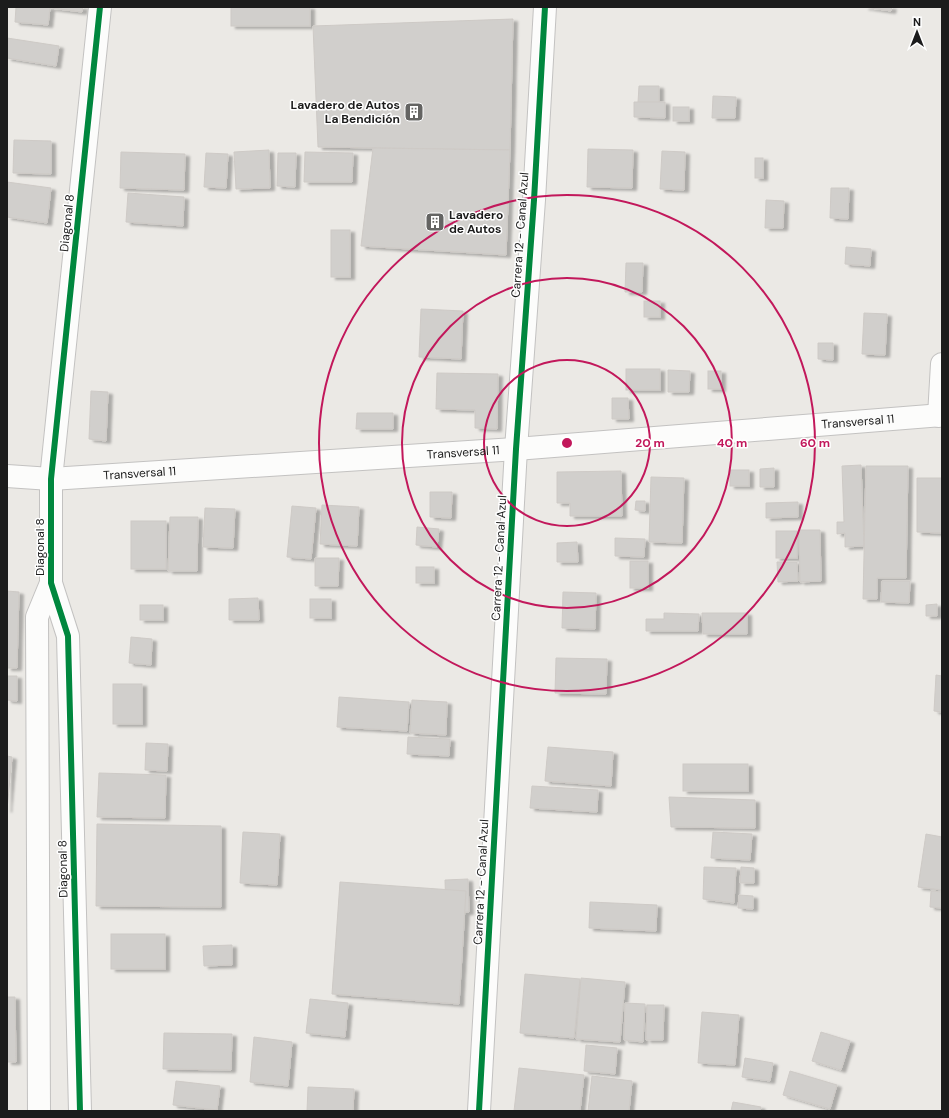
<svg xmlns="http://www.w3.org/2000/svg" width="949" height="1118" font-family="'DM Sans',sans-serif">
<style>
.building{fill:#d1cfcc;stroke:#cecac6;filter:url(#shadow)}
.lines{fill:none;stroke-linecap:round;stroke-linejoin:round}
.minor-casing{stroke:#c3c2c1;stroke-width:24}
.minor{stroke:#fcfcfb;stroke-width:22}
.cycleway-casing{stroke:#fff;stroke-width:8}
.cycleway{stroke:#00873e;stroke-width:6}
.ring{fill:none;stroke:#c2185b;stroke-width:2}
.labels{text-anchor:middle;stroke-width:3;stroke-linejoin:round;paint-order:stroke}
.poi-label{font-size:12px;font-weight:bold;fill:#1c1c1c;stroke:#fff;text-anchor:end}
.street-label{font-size:12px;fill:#1c1c1c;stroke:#fff}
.centre{fill:#c2185b;stroke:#fff;stroke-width:2}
.ring-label{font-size:12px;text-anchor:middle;font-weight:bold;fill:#c2185b;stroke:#fff;stroke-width:3;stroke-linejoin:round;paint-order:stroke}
</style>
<defs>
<filter id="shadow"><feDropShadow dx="4.5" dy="2.5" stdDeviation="1" flood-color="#0004"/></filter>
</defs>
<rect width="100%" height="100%" fill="#ebe9e5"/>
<g class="building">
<path d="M16 7H83L82 12 50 8 48 25 15 22Z"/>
<rect x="231" y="7" width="79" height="19"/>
<path d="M864 7H892L891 11Z"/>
<path d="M513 19 510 150 318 147 313 26Z"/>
<path d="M7 38 59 46 56 66 7 58Z"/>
<path d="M639 86H659V102H638Z"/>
<path d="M713 96 736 97 735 118H712Z"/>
<path d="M634 102H665V118L634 117Z"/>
<rect x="673" y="107" width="16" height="14"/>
<path d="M14 140 51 141V174L13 173Z"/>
<path d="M373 148 510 150 506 255 361 246Z"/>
<path d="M588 149 633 150 632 188 587 187Z"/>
<path d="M269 150 270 188 236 189 234 152Z"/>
<path d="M662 151 685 152 684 190 660 189Z"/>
<path d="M121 152 185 154 184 190 120 188Z"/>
<path d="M305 152 353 153 352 182H304Z"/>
<path d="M206 153 228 154 226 188 204 187Z"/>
<path d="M278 153H296L295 187 277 186Z"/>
<rect x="755" y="158" width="8" height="20"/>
<path d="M7 182 51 188 47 223 7 217Z"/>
<path d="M831 188H849L848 219 830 218Z"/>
<path d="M128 193 184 197 183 226 126 222Z"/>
<path d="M766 200 784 201 783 228H765Z"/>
<rect x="331" y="230" width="19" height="47"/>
<path d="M846 247 871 249 870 266 845 264Z"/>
<path d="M626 263H643L642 292H625Z"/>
<rect x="644" y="301" width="16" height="16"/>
<path d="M421 309 463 311 461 359 419 357Z"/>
<path d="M864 313 887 314 885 355 862 354Z"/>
<path d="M818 343H833V360L818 359Z"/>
<rect x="626" y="369" width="34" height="21"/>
<path d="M668 370 690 371 689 392H668Z"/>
<rect x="708" y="371" width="13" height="18"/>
<path d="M437 373 498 374 497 429 475 428V410L436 409Z"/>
<path d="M91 391 108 392 106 441 89 439Z"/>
<path d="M612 398H628L629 419H612Z"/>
<path d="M357 413H393V429H356Z"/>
<path d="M861 465 864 546 845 547V533L837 534V522H844L842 466Z"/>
<path d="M866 466H908L906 578H877V599H863Z"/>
<path d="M774 468V487H760V469Z"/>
<rect x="730" y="470" width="19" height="16"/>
<path d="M621 471 622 516H570V503H557V472Z"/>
<path d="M651 477 684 478 682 543 649 542Z"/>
<path d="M917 478H942V533L917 532Z"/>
<path d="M430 492H452L451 518 430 517Z"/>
<path d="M636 501H645V511L635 510Z"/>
<path d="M798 502V517L766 518V503Z"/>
<path d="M322 505 359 507 357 546 320 544Z"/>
<path d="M292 506 316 508 311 559 287 557Z"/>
<path d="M205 508 235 509 233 548 203 547Z"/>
<path d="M170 517H198L197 571H168Z"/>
<rect x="131" y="521" width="35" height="48"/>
<path d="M417 527 439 529 437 547 416 545Z"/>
<path d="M799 530H820L821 581 800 582Z"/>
<rect x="776" y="531" width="21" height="27"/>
<path d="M615 538 645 539 644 557 615 556Z"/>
<path d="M577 542 578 562H557V543Z"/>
<path d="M315 558H339L338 586H315Z"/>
<rect x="630" y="561" width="18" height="27"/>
<path d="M777 562H797L798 581 778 582Z"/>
<rect x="416" y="567" width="18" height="16"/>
<path d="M882 581H910L909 603 881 602Z"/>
<path d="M7 591 19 592 17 668H7Z"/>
<path d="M563 592 596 593 595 629 562 628Z"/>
<path d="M258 598 259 620H229V599Z"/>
<rect x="310" y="599" width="21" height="19"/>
<path d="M937 604V616H926V605Z"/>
<rect x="140" y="605" width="23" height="15"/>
<path d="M664 613 699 614 698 631H646V619H664Z"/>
<path d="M702 613H747V634H703Z"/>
<path d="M131 637 152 639 151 665 129 663Z"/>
<path d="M556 658 607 659 606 694 555 693Z"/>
<path d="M936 675 942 676V712L934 711Z"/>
<path d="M7 676H17V701L7 700Z"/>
<rect x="113" y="684" width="29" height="40"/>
<path d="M339 697 409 702 407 731 337 727Z"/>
<path d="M412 700 447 702 446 735 410 733Z"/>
<path d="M408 737 450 739 449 756 407 754Z"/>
<path d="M146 743 168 744 167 771 145 770Z"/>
<path d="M548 747 613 752 611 786 545 781Z"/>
<path d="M7 756 12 757 7 810Z"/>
<rect x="683" y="764" width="65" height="27"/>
<path d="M99 773 166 775 165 818 97 817Z"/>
<path d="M532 786 598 790 597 812 530 808Z"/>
<path d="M669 797 755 800V828L671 827Z"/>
<path d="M97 824 221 826V907L96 906Z"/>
<path d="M243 832 280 834 277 885 240 883Z"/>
<path d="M713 832 752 834 750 860 711 858Z"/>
<path d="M926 834 942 837V890L918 887Z"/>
<path d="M704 867 736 868 734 903 703 899Z"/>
<path d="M741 867 754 868V883H740Z"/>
<path d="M468 879 469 912 446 913 445 880Z"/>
<path d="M340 882 466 891 459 1004 332 994Z"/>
<path d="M931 891 942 892V908L930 907Z"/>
<path d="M739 895 753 896V909L738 908Z"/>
<path d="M590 902 657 905 656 931 589 928Z"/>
<rect x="111" y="934" width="54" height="35"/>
<path d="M232 945V965L204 966 203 946Z"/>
<path d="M525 974 580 979 574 1038 520 1033Z"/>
<path d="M581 978 625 982 620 1042 576 1039Z"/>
<path d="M7 997H15L16 1062H7Z"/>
<path d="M310 999 348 1003 345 1037 306 1033Z"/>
<path d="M625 1003 645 1004 643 1042 624 1040Z"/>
<path d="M647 1005H664L663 1040H646Z"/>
<path d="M702 1012 739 1015 735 1065 698 1063Z"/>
<path d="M821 1032 850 1041 841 1070 812 1061Z"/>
<path d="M164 1033 232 1034 231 1070 163 1069Z"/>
<path d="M254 1037 292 1042 288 1086 250 1082Z"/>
<path d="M586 1045 617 1048 615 1074 584 1071Z"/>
<path d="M745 1058 773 1063 770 1081 742 1077Z"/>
<path d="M519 1068 584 1075 580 1111H514Z"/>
<path d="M790 1071 837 1085 830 1109 783 1095Z"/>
<path d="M592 1076 632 1081 629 1111H588Z"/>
<path d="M176 1081 220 1086 217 1110 173 1105Z"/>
<path d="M308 1087 354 1089 353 1111H307Z"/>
<path d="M733 1102 761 1107 760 1111H731Z"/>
</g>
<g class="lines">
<defs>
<g id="minor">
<path d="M939 416 942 364"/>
<path id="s1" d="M7 476 51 479 516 449 942 415"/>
<path d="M39 1111 37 617 51 583"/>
<path d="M80 1111 68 636 51 583V479L100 7"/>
<path d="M479 1111 516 449 534 200 545 7"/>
</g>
</defs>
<use href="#minor" class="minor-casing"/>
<use href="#minor" class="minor"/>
<defs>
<g id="cycleway">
<path d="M80 1111 68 636 51 583V479L100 7"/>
<path d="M479 1111 516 449 534 200 545 7"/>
</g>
</defs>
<use href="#cycleway" class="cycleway-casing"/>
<use href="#cycleway" class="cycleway"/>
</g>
<g class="ring">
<circle cx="567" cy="443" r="83"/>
<circle cx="567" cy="443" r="165"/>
<circle cx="567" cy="443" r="248"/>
</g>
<defs>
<symbol id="building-square" viewBox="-11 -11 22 22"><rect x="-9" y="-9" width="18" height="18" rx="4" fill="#646462" stroke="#fff"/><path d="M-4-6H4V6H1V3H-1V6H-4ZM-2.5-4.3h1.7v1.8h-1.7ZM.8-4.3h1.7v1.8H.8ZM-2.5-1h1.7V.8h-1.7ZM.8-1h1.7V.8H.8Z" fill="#fff"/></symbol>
</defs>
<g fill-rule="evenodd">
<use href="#building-square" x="403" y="101" width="22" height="22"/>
<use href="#building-square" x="424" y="211" width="22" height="22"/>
</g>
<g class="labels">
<g class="poi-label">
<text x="400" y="109">Lavadero de Autos<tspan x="400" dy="14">La Bendición</tspan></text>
<text x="449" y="219" text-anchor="start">Lavadero<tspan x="449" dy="14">de Autos</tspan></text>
</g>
<g class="street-label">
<text transform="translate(67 223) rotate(-84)" y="4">Diagonal 8</text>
<text transform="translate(520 235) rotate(-86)" y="4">Carrera 12 - Canal Azul</text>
<text dy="4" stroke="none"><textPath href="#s1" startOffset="853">Transversal 11</textPath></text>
<text dy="4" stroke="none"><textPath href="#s1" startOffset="457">Transversal 11</textPath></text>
<text dy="4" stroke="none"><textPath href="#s1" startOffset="133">Transversal 11</textPath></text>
<text transform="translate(40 547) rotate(-90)" y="4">Diagonal 8</text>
<text transform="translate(499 558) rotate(-87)" y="4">Carrera 12 - Canal Azul</text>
<text transform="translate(63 869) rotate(-91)" y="4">Diagonal 8</text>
<text transform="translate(481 882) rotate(-87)" y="4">Carrera 12 - Canal Azul</text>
</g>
</g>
<circle cx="567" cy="443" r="6" class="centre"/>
<g class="ring-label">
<text x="650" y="447">20 m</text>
<text x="732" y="447">40 m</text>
<text x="815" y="447">60 m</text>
</g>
<rect width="949" height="1118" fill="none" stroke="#1c1c1c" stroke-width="16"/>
<g transform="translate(917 32)" stroke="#ffffff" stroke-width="3" paint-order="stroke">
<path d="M0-3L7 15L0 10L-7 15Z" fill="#1c1c1c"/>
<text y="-6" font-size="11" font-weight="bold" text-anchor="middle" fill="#1c1c1c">N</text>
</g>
</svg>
